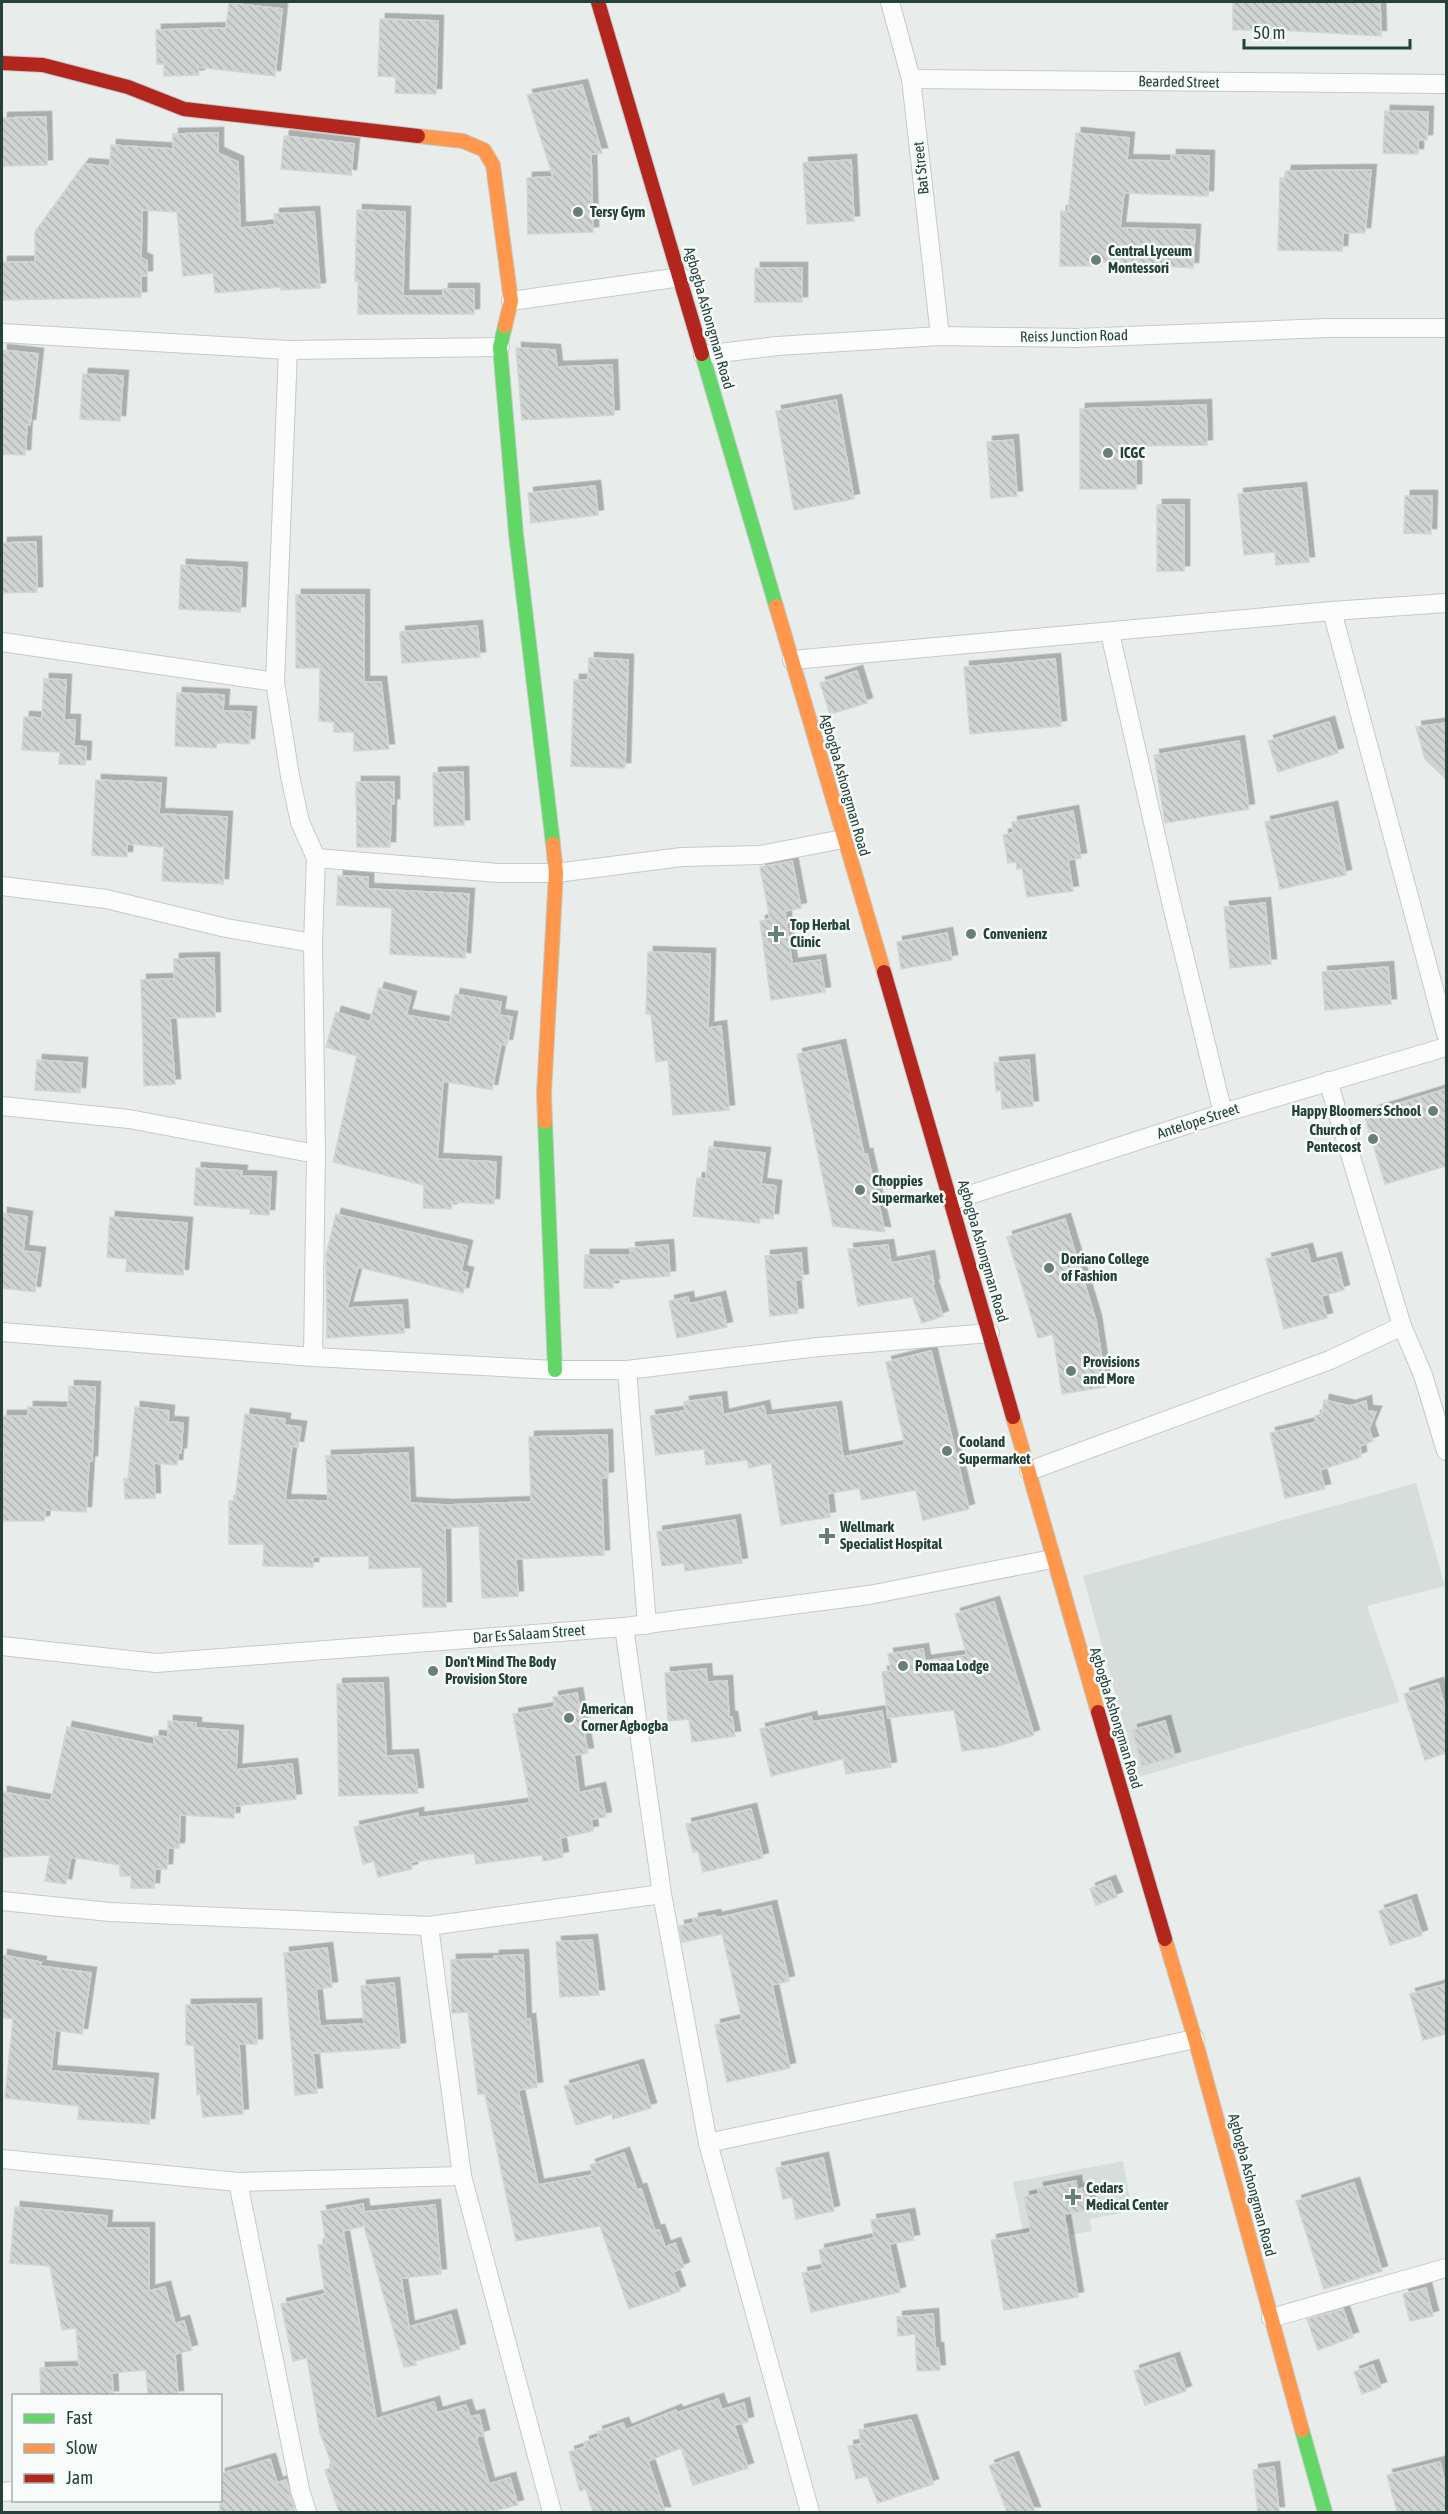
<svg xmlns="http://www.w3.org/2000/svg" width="1448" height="2514" font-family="'Asap Condensed',sans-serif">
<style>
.built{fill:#d6dedb}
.building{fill:url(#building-back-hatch);stroke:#d1d6d4;stroke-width:1.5;filter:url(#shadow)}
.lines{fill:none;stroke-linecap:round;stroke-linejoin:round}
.street-casing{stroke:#c5cac8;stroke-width:20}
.fast-casing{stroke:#c3cbc8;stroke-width:16}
.slow-casing{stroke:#c3cbc8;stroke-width:16}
.jam-casing{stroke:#c3cbc8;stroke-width:16}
.street{stroke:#fcfcfc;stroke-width:18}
.fast{stroke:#63d668;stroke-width:14}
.slow{stroke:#ff974d;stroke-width:14}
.jam{stroke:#b3261e;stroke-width:14}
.poi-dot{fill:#697e78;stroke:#f7fbf9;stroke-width:2}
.labels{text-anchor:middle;stroke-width:5;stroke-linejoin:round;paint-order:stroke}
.street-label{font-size:15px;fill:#24423a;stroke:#f7fbf9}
.poi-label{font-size:15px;font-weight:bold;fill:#24423a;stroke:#f7fbf9;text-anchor:start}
</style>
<defs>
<pattern id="building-back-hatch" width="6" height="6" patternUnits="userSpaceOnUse" patternTransform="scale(1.5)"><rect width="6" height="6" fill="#cfd4d2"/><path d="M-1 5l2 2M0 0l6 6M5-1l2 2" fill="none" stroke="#b2b7b5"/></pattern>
<filter id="shadow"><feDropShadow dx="5.5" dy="-5.5" stdDeviation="0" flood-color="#0004"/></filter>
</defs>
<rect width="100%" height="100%" fill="#e8edeb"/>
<g class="built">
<path d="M1416 1483 1445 1586 1367 1606 1400 1702 1138 1777 1083 1576Z"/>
<path d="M1123 2161 1132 2211 1090 2219 1092 2231 1071 2235 1069 2223 1023 2232 1013 2182Z"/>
</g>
<g class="building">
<path d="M1233 2H1380L1381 36 1278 30V39H1259V30H1233Z"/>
<path d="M229 3 282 9 275 76 198 67 199 75 164 76V64H157L156 30 226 28Z"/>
<path d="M380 19 438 21 436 94 395 93 396 77 378 76Z"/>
<path d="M582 85 602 153 591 154 593 232 528 234 527 178 553 177 527 95Z"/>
<path d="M1385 111 1428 112 1427 140H1418V154L1383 153Z"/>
<path d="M46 117 47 165 2 166V118Z"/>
<path d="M218 133V153L238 162 240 228 275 225 274 214 314 212 320 288 281 290V287L215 293 213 273 183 276 177 212 142 210 141 258 147 261V276H141V297L2 300V262H35V232L84 164 110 166 111 145 173 149V134Z"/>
<path d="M1076 133 1129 138 1127 160 1171 161V155L1209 156 1208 196 1124 193 1120 228 1195 230 1193 268 1101 262V266H1060L1061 211 1068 212Z"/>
<path d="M284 136 354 144 351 175 281 169Z"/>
<path d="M851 160 854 221 807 224 803 163Z"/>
<path d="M1371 170 1365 233H1343L1342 251 1278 250 1280 178H1285L1286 171Z"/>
<path d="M357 210 405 212 403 296H443V289H474V314H358V281H355Z"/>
<rect x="755" y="268" width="47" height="34"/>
<path d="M516 348 555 350 557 367 612 365 614 415 522 420Z"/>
<path d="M2 350 38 354 30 425 27 424 25 455 2 454Z"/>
<path d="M83 374 123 376 120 421 80 419Z"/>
<path d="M836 400 854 499 794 510 776 411Z"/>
<path d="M1206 405 1207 445 1136 446V489H1080V409Z"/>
<path d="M1013 440 1017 496 991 498 987 442Z"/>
<path d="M595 486 598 515 531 523 528 493Z"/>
<path d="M1301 488 1309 562 1276 565 1275 552 1244 555 1238 494Z"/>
<path d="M1405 496H1432L1431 534 1404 533Z"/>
<rect x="1157" y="505" width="27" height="66"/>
<path d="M36 542 37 592 2 593V543Z"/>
<path d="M181 565 242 568 240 612 179 609Z"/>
<path d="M296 595H364V682H381L389 749 354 751V732H334V722L319 721 320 668H296Z"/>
<path d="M477 626 480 657 402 663 400 632Z"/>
<path d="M589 658 628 660 625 768 571 766 574 680H588Z"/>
<path d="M1055 659 1061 726 970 734 964 667Z"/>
<path d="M857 671 867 703 830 714 820 683Z"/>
<path d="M44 679 66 680 64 720H75L74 746 86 747 85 765 59 764 60 752 22 750 24 717 42 718Z"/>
<path d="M177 693 224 695 223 711 251 712 249 744 217 742 216 748 175 746Z"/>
<path d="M1329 722 1338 753 1278 772 1268 741Z"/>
<path d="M1446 723V779L1425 759 1416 727Z"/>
<path d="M1239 741 1249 809 1165 823 1154 755Z"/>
<path d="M463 772 464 825 434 826 433 773Z"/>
<path d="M96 780 161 783 159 814 227 817 223 884 162 881 164 847 127 844V857L92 855Z"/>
<path d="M356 782H394V804H391L390 847H357Z"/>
<path d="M1332 807 1346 875 1280 889 1265 822Z"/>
<path d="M1073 811 1081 858 1068 860 1073 891 1027 897 1022 868 1017 869 1016 862 1008 863 1003 835 1013 833 1012 822Z"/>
<path d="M792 861 801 908 785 911 792 964 820 960 825 992 771 1000 760 921 770 919 760 867Z"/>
<path d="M338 876 368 877V889L469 894 465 958 390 954 392 908 337 905Z"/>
<path d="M1265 903 1271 964 1230 968 1224 907Z"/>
<path d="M947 933 952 960 901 969 897 942Z"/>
<path d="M648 952 710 954 708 1028 721 1026 729 1110 673 1115 668 1060 656 1062 651 1014H646Z"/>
<path d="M214 958 215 1017 170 1018 175 1084 144 1086 141 980 174 979V959Z"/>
<path d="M1388 967 1391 1004 1325 1010 1322 972Z"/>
<path d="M379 988 411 997 406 1015 450 1023 455 994 501 1002 499 1015 512 1017 507 1045 501 1044 492 1090 443 1081 437 1159 496 1162 494 1204 452 1202 451 1209 423 1208 424 1185 333 1162 357 1056 326 1047 336 1012 370 1022Z"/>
<path d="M840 1045 864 1155 867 1154 885 1232 833 1226 797 1054Z"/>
<path d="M37 1060 82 1063 80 1093 35 1090Z"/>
<path d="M1029 1060 1033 1106 1002 1109 1001 1090 996 1091 994 1063Z"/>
<path d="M1446 1089V1166L1385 1184 1364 1114Z"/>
<path d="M709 1147 765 1153 761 1184 776 1186 773 1219 760 1218 759 1223 693 1216 697 1178 706 1179Z"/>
<path d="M196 1168 242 1171 241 1176 271 1177 269 1215 250 1214V1209L194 1205Z"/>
<path d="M2 1213 27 1217 23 1251 40 1253 35 1292 2 1288Z"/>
<path d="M336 1214 467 1246 461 1271 468 1273 463 1293 358 1267 347 1308 402 1305 404 1333 327 1338 326 1255Z"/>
<path d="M110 1217 187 1223 183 1275 126 1271 127 1259 107 1257Z"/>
<path d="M1065 1219 1096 1321 1106 1387 1062 1394 1053 1334 1038 1338 1007 1237Z"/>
<path d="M668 1245 670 1276 614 1280 613 1288H584L585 1255H631L630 1248Z"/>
<path d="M888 1245 891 1263 929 1256 934 1284H932L943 1316 922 1323 912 1297 858 1306 848 1249Z"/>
<path d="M1307 1249 1311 1264 1336 1258 1344 1290 1321 1296 1327 1318 1284 1329 1266 1259Z"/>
<path d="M801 1253 803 1279 795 1280 798 1313 770 1316 765 1256Z"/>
<path d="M688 1297 689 1304 720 1297 727 1327 677 1338 669 1301Z"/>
<path d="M931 1351 969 1509 923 1520 916 1490 862 1500 859 1488 827 1494 830 1517 781 1525 771 1463 749 1468 747 1460 706 1465 704 1449 656 1455 650 1416 685 1411 684 1402 721 1397 723 1415 764 1406 766 1416 836 1407 843 1457 905 1445 886 1362Z"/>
<path d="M69 1386 95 1387 92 1461H89L86 1512 45 1510 44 1521H2L4 1450H2V1416H28V1407L68 1408Z"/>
<path d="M1324 1400 1350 1406 1366 1401 1367 1411 1376 1412 1369 1429 1373 1441 1360 1446 1361 1457 1320 1470 1325 1489 1285 1498 1270 1433 1316 1422 1315 1416 1322 1414Z"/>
<path d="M135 1407 169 1411 168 1422 183 1423 181 1453H178L177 1465 154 1463 155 1498 125 1499 124 1479H128Z"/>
<path d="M245 1414 285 1419 284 1425 301 1427 298 1447 292 1446 285 1500 328 1501 326 1456 408 1453 410 1503 446 1505 531 1502 529 1437 607 1435 608 1477 601 1478 604 1555 516 1559 518 1596 482 1598 479 1526 445 1528 446 1607H423L422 1567 369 1569V1556L313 1557V1567L263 1566 264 1544H229V1501H235Z"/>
<path d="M735 1520 742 1563 685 1571 684 1563 662 1566 657 1532Z"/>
<path d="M994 1602 1034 1735 995 1747 962 1751 954 1710 888 1718 882 1672 891 1671 888 1654 923 1649 925 1661 967 1655 955 1614Z"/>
<path d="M706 1669 707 1682 727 1681 729 1717H732L735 1736 692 1742 689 1719 668 1721 665 1673Z"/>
<path d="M383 1683 386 1756 413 1755 418 1793 339 1796 337 1684Z"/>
<path d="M1438 1683 1446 1711V1753L1425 1760 1404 1694Z"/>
<path d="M577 1693 588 1753 574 1755 579 1793 600 1788 606 1817 591 1819 593 1831 560 1838 563 1857 543 1861 542 1855 476 1864 474 1853 411 1862 412 1869 378 1877 374 1861 363 1864 354 1827 418 1813V1818L530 1803 513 1714 555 1707 553 1697Z"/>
<path d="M882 1711 891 1767 846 1774 843 1759 771 1776 760 1729 811 1717 812 1722Z"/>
<path d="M168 1721 196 1723V1728L238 1731 236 1770 292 1764 296 1799 235 1806 234 1818 180 1815 179 1848H168L167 1869H155L154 1888H131V1876H120V1865L71 1857 66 1884 45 1881 50 1855 3 1857 2 1792 51 1801 67 1727 154 1745V1736L168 1737Z"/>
<path d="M1165 1721 1175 1757 1142 1766 1132 1730Z"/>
<path d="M751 1809 763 1858 703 1872 698 1851 693 1852 686 1824Z"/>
<path d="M1110 1881 1117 1897 1096 1905 1090 1889Z"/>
<path d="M1411 1900 1422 1935 1390 1945 1379 1911Z"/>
<path d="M771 1906 789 1981 772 1985 790 2068 727 2082 715 2025 742 2019 722 1934 682 1942 679 1926 694 1923 693 1919 715 1915 716 1918Z"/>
<path d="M592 1940 599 1995 560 1997 556 1942Z"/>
<path d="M327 1948 332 1987 316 1989 320 2026 364 2024 361 1986 394 1983 400 2048 313 2053 317 2093 295 2095 284 1953Z"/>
<path d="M2 1955 41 1962 40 1966 91 1973 82 2034 55 2030 51 2071 153 2079 149 2124 78 2119 79 2106 5 2098 13 2019 2 2017Z"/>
<path d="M523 1955 526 2020 530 2019 537 2087 518 2090 538 2185 593 2175 590 2165 624 2153 637 2190 641 2189 655 2231 659 2230 665 2247 675 2243 684 2267 673 2272 680 2291 629 2309 600 2226 516 2241 485 2094H478L468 2012 452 2013 451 1960 494 1959V1956Z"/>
<path d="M1446 1984V2034L1423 2040 1410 1994Z"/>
<path d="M256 2004 257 2044H239L243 2114 203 2117 200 2093 197 2095 194 2045H186V2005Z"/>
<path d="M638 2065 651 2108 613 2119 612 2114 576 2125 564 2086Z"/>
<path d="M823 2158 834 2211 796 2219 792 2197 783 2199 776 2168Z"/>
<path d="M1076 2181 1077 2189 1088 2188 1091 2210 1064 2214 1078 2297 1004 2310 991 2240 1031 2233 1024 2197 1039 2194 1038 2188Z"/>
<path d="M1354 2183 1382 2271 1324 2289 1296 2201Z"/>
<path d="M363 2204 364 2212 435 2205 441 2274 401 2278 409 2327 451 2315 460 2349 415 2361 416 2365 404 2367 364 2226 343 2231 376 2419 434 2402 437 2413 466 2405 470 2417 479 2415 484 2435 476 2437 489 2484 510 2478 518 2505 490 2512H339L325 2470 333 2467 320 2433 307 2358 293 2361 281 2304 325 2294 318 2245 326 2244 321 2211Z"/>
<path d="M15 2207 107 2216 106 2228H149V2291L165 2287 175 2324 184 2321 192 2350 175 2354 178 2396H148L146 2370 112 2373 113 2396H41L40 2368 79 2367 76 2328 62 2330 50 2266 10 2263Z"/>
<path d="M909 2214 914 2240 889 2244 900 2292 811 2312 802 2273 823 2269 819 2250 874 2238 871 2220Z"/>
<path d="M1426 2288 1433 2316 1410 2321 1403 2294Z"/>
<path d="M1343 2309 1353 2337 1318 2350 1307 2319Z"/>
<path d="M933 2314 935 2348H938L940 2370 917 2371 915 2334 898 2336 897 2317Z"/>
<path d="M1174 2358 1186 2391 1145 2405 1134 2371Z"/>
<path d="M1373 2365 1381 2387 1362 2394 1354 2372Z"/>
<path d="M718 2399 722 2410 744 2403 748 2422 734 2425 748 2468 693 2485 681 2448 648 2461 665 2512H593L586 2489 580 2491 569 2452 585 2447 584 2442 599 2437 597 2432 623 2423 626 2430 676 2410 677 2413Z"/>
<path d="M911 2420 933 2484 878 2503 867 2476 856 2479 848 2446 861 2444 859 2430Z"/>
<path d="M1013 2457 1035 2512H1007L989 2466Z"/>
<path d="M270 2459 277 2483 286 2480 295 2512H220V2474Z"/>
<path d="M1440 2462 1446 2489V2512H1397L1387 2475Z"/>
<path d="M1274 2467 1279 2512H1258L1253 2470Z"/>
</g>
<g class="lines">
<defs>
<g id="street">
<path d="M890 2 911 79 940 336"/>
<path d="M911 79 1446 84"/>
<path d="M511 301 681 277"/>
<path d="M2 333 288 350 500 347"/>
<path d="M288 350 275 682 290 776 300 822 316 858 313 943 316 1154 313 1357"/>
<path d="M703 355 777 346 940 336 1077 338 1326 328H1446"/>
<path d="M1332 611 1446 1034"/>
<path d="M1110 633 1172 906 1223 1113"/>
<path d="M2 642 275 682"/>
<path d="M792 660 1332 611 1446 603"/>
<path d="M316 858 498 873H556L682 857 760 855 843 839"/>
<path d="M2 886 106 899 226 928 313 943"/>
<path d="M1328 1081 1402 1326 1423 1375 1446 1451"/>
<path d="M2 1106 129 1119 316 1154"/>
<path d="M951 1201 1223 1113 1446 1047"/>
<path d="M2 1332 313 1357 555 1370H627L818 1347 990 1333"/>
<path d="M627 1370 647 1625"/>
<path d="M1029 1471 1330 1360 1402 1326"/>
<path d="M624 1627 662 1894 708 2143 810 2512"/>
<path d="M2 1646 156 1663 624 1627 869 1595 1052 1559"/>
<path d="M2 1901 110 1912 429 1926 662 1894"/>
<path d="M429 1926 462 2176 552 2512"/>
<path d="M708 2143 1195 2039"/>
<path d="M2 2159 238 2182 462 2176"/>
<path d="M238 2182 300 2490 307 2512"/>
<path d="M1271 2318 1446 2268"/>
<path d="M2 2492 14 2491"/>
</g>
<g id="fast">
<path d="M505 326 500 347 516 534 553 844"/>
<path d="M702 354 776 606"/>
<path d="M545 1122 555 1370"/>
<path d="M1302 2430 1325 2512"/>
</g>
<g id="slow">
<path d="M418 136 463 141 484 150 493 165 511 301 505 326"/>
<path d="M776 606 884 972"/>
<path d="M545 1122 544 1093 556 873 553 844"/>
<path d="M1013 1417 1098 1712"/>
<path d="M1165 1939 1195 2039 1302 2430"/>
</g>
<g id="jam">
<path d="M598 2 702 354"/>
<path d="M2 63 43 65 128 87 184 109 418 136"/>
<path d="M884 972 1013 1417"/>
<path d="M1098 1712 1165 1939"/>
</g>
</defs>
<use href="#street" class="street-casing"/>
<use href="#fast" class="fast-casing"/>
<use href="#slow" class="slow-casing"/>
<use href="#jam" class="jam-casing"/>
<use href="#street" class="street"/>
<use href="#fast" class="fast"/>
<use href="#slow" class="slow"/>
<use href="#jam" class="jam"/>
</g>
<g class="poi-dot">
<circle cx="578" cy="212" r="6"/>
<circle cx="1096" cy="260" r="6"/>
<circle cx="1108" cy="453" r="6"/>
<path d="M773 925h6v6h6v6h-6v6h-6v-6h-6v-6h6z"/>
<circle cx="971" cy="934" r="6"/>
<circle cx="1433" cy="1111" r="6"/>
<circle cx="1373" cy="1139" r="6"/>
<circle cx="860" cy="1190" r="6"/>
<circle cx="1049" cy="1268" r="6"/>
<circle cx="1071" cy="1371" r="6"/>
<circle cx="947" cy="1451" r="6"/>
<path d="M824 1527h6v6h6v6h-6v6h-6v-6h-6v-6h6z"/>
<circle cx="903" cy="1666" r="6"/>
<circle cx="433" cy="1671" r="6"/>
<circle cx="569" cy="1718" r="6"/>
<path d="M1070 2188h6v6h6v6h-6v6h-6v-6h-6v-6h6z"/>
</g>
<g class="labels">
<g class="street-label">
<text transform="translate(1179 82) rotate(1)" y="5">Bearded Street</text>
<text transform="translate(921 168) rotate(-96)" y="5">Bat Street</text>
<text transform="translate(709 318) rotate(74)" y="5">Agbogba Ashongman Road</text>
<text transform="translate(1074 336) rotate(-1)" y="5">Reiss Junction Road</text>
<text transform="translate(845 785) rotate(74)" y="5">Agbogba Ashongman Road</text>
<text transform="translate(1198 1121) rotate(-18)" y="5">Antelope Street</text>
<text transform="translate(983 1251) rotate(74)" y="5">Agbogba Ashongman Road</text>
<text transform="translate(529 1634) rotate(-4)" y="5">Dar Es Salaam Street</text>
<text transform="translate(1116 1718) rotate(73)" y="5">Agbogba Ashongman Road</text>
<text transform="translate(1252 2185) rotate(75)" y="5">Agbogba Ashongman Road</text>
</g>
<g class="poi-label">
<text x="590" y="217">Tersy Gym</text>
<text x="1108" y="256">Central Lyceum<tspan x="1108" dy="17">Montessori</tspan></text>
<text x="1120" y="458">ICGC</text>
<text x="790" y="930">Top Herbal<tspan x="790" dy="17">Clinic</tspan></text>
<text x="983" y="939">Convenienz</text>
<text x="1421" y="1116" text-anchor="end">Happy Bloomers School</text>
<text x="1361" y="1135" text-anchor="end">Church of<tspan x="1361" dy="17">Pentecost</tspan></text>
<text x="872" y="1186">Choppies<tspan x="872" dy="17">Supermarket</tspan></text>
<text x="1061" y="1264">Doriano College<tspan x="1061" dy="17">of Fashion</tspan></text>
<text x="1083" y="1367">Provisions<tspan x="1083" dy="17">and More</tspan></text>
<text x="959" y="1447">Cooland<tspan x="959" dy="17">Supermarket</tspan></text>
<text x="840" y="1532">Wellmark<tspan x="840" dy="17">Specialist Hospital</tspan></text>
<text x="445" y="1667">Don't Mind The Body<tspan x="445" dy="17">Provision Store</tspan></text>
<text x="915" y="1671">Pomaa Lodge</text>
<text x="581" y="1714">American<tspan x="581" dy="17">Corner Agbogba</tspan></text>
<text x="1086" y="2193">Cedars<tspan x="1086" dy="17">Medical Center</tspan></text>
</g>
</g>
<rect width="1448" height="2514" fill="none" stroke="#24423a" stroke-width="6"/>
<rect x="12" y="2394" width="210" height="108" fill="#f7fbf9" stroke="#a3b1ad" stroke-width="1.5"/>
<rect x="24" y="2414" width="30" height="9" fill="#63d668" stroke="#a3b1ad" stroke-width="1.5"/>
<text x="66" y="2424" font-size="18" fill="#24423a">Fast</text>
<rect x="24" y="2444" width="30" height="9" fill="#ff974d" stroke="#a3b1ad" stroke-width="1.5"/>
<text x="66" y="2454" font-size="18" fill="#24423a">Slow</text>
<rect x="24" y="2474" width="30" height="9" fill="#b3261e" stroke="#a3b1ad" stroke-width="1.5"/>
<text x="66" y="2484" font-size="18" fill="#24423a">Jam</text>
<path d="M1244 39v9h166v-9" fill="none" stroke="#24423a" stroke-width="3"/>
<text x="1253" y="39" font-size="18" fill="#24423a" stroke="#f7fbf9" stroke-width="4.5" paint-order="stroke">50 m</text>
</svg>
